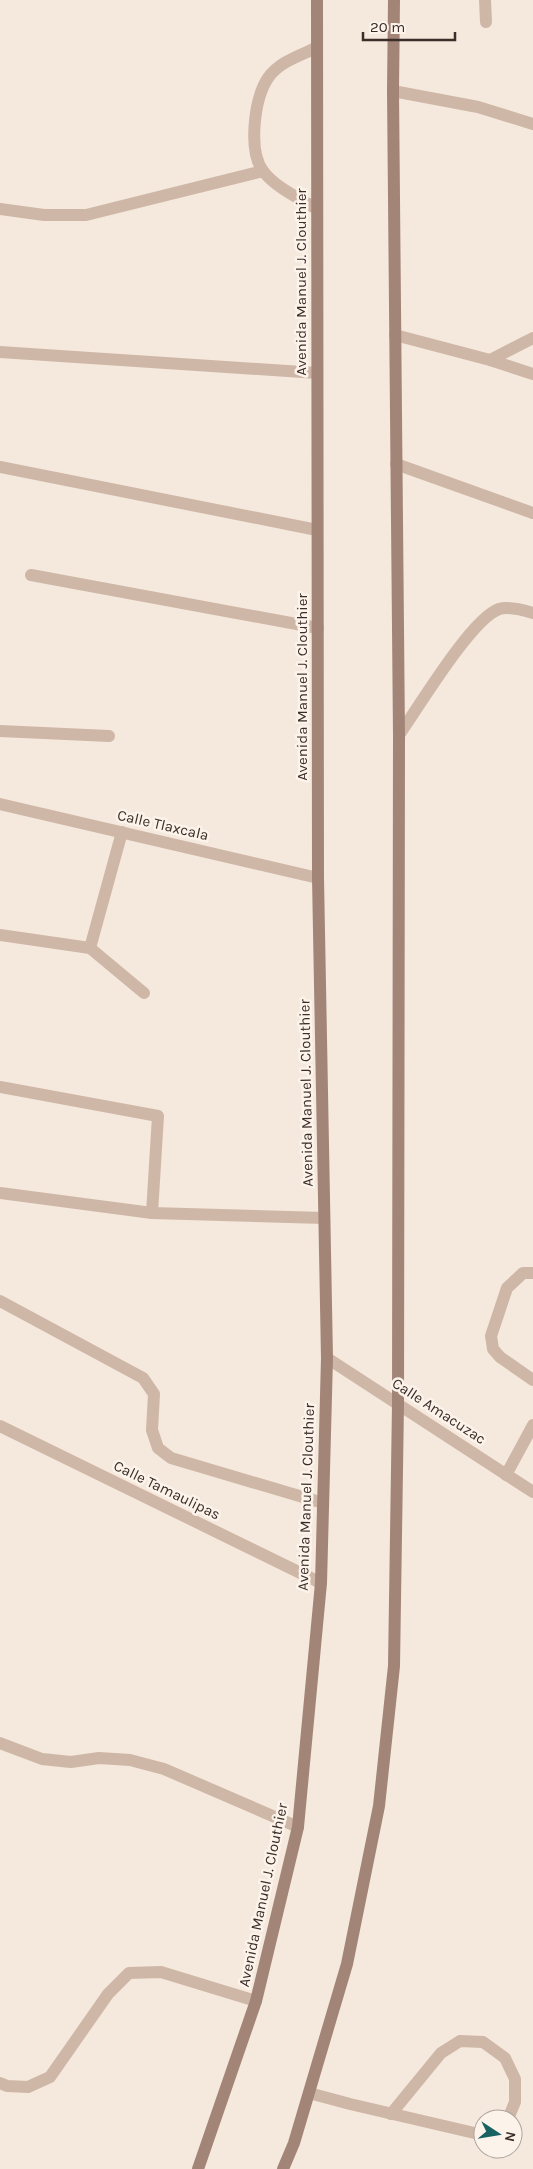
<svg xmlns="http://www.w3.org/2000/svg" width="533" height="2169" font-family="Karla,sans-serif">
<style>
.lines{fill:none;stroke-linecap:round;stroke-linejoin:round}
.lane{stroke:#cfb7a7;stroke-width:12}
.street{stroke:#cfb7a7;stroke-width:12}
.secondary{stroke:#a38578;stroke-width:12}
.labels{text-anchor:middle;stroke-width:5;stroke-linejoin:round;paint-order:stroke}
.street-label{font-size:15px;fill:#3b2d28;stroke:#fcf3eb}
</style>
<rect width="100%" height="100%" fill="#f5e8dd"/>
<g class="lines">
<g class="lane">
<path d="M485 0 486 22"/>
<path d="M316 48C299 56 279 62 268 78 254 99 248 151 263 171 276 188 299 198 317 209"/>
<path d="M393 91 478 107 533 124"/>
<path d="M0 209 44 215H86L263 171"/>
<path d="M395 335 490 360 533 374"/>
<path d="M0 352 317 373"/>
<path d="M490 360 533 338"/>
<path d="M396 464 533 513"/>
<path d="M0 467 317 530"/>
<path d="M31 575 318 628"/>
<path d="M0 731 109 736"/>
<path d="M399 735C418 708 471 619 499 609 509 606 523 610 533 613"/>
<path d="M0 935 90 948 144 993"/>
<path d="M90 948 122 832"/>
<path d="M0 1087 158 1116 152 1213"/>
<path d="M0 1193 152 1213 324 1218"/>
<path d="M533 1273H523L507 1288 491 1336 492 1342 493 1349 500 1357 533 1380"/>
<path d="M0 1301 143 1378 154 1394 152 1430 158 1448 171 1458 323 1503"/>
<path d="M506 1475 533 1425"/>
<path d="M0 1743 42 1759 71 1762 99 1758 130 1760 164 1769 298 1827"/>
<path d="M0 2083 7 2086 28 2087 50 2077 108 1994 129 1973 161 1972 256 2001"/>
<path d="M309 2093 350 2104 483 2135"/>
<path d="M391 2114 441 2053 460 2041 483 2042 505 2058 515 2079V2102L508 2119"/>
</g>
<g class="street">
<path d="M0 804 318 878"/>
<path d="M327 1358 533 1492"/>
<path d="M0 1426 321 1583"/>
</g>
<g class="secondary">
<path d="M198 2169 256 2001 298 1827 321 1583 327 1358 318 878 317 0"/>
<path d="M283 2169 294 2143 347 1964 379 1806 394 1666 398 1404 399 735 393 91 394 0"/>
</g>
</g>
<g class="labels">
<g class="street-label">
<text transform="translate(301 282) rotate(-90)" y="5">Avenida Manuel J. Clouthier</text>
<text transform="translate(302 687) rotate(-90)" y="5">Avenida Manuel J. Clouthier</text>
<text transform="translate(163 825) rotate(13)" y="5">Calle Tlaxcala</text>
<text transform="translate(306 1093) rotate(-91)" y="5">Avenida Manuel J. Clouthier</text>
<text transform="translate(439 1411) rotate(33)" y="5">Calle Amacuzac</text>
<text transform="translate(167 1490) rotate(26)" y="5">Calle Tamaulipas</text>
<text transform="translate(306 1497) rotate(-88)" y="5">Avenida Manuel J. Clouthier</text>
<text transform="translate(263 1895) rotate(-78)" y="5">Avenida Manuel J. Clouthier</text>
</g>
</g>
<g transform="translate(498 2134) rotate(102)"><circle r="24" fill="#fcf3eb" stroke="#afa49d"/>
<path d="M0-4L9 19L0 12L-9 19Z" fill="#196262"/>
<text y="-8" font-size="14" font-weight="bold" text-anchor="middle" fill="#3b2d28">N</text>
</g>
<path d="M363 32v8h92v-8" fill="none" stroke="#3b2d28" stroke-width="2.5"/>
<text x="370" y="32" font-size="15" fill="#3b2d28" stroke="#fcf3eb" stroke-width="4" paint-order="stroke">20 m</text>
</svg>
